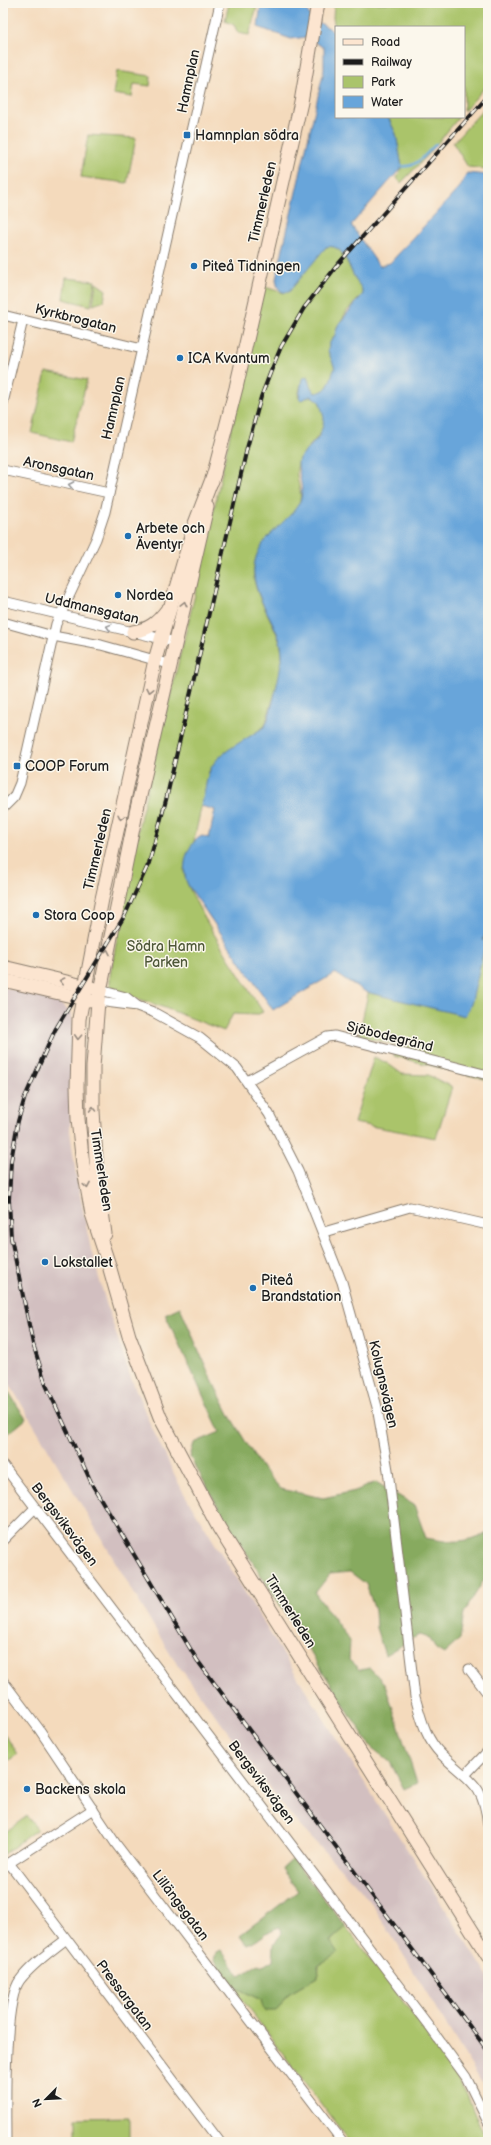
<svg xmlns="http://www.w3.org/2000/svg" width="491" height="2145" font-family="'Balsamiq Sans',sans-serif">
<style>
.industrial{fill:#d2bfc0}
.green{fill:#aac46b;stroke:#637044}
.forest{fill:#87aa5f;stroke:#52633e}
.water{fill:#68a5da;stroke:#42607b}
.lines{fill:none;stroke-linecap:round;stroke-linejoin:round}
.stream{stroke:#68a5da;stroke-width:2.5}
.street-casing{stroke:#887b6c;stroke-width:11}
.secondary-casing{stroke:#887b6c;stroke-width:15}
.street{stroke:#fff;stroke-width:9}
.secondary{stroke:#fce5d0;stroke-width:13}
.rail-casing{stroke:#1c1c1c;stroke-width:4}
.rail{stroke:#fbf7ec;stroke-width:2.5;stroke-dasharray:8;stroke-linecap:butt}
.oneway{stroke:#999}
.oneway2{stroke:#978b7f}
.poi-dot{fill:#1f6fb2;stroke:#fbf7ec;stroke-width:1.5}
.labels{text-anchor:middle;stroke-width:3;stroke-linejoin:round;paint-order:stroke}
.street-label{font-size:14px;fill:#1c1c1c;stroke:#fbf7ec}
.poi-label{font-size:14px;fill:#1c1c1c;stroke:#fbf7ec;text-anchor:start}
.park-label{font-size:14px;fill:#4e5738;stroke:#fbf7ec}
</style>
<rect width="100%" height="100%" fill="#fbf7ec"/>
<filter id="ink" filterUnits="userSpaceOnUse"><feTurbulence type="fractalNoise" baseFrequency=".025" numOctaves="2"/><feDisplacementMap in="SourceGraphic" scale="8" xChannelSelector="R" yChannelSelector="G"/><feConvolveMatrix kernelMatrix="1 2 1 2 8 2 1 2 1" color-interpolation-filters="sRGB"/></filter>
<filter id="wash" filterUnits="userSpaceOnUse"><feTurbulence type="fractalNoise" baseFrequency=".012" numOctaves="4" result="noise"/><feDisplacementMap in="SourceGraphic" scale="16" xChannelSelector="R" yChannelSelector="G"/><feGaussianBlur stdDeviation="0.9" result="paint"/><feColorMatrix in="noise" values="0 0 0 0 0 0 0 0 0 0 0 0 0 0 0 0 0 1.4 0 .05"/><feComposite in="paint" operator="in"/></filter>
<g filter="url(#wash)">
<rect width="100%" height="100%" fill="#f4dabc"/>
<path class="industrial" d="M3 987 60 1003 70 1013 74 1023 70 1131 76 1175 91 1250 107 1306 129 1373 150 1424 182 1490 294 1672 488 1976V2093L376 1910 359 1888 298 1824 280 1802 172 1657 3 1373Z"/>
<g class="green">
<path d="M229 3H258L249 35 238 33 234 25 225 21Z"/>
<path d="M334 3H488V84L464 111V27H336V33L333 18Z"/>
<path d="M117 71 151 76 150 86 134 84 132 97 113 94Z"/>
<path d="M488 104V169L468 167 453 143Z"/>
<path d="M388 117H459L429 154 401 183 397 178 402 167 396 134Z"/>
<path d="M88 135 136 138 127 183 81 177Z"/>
<path d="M334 246C346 254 348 266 355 278 358 285 362 286 363 294L347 311 337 327 335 335 329 344 328 351 335 368C329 380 331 391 315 393L311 389 307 376 302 379 298 397 305 398 311 396 317 399C342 433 300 443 297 468 295 481 305 493 298 506 286 525 264 536 256 558 244 591 280 622 282 655 283 675 270 706 265 726L224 754 209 771 193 845C189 852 185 861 184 870 182 889 249 990 263 1012L256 1015 233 1014 224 1031 165 1008 110 989V975L141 815 200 574 262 286 284 293 326 247Z"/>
<path d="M66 278 95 281 91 306 63 299Z"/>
<path d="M96 283 106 290 104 301 93 305Z"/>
<path d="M46 372 87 380 71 442 32 433Z"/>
<path d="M482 934 488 936V1080L394 1056 396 1045 359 1035 369 989Z"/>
<path d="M374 1057 387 1063 402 1074 428 1075 452 1087 436 1138 354 1123Z"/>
<path d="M3 1732 18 1754 3 1764Z"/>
<path d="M27 1816 37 1829 3 1855V1834Z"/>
<path d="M346 1927 430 2037 456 2075 467 2095 487 2142H350L231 1985 261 2000 276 2011 288 1994 318 1977C315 1956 331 1939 346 1927Z"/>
<path d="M129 2117V2141H76V2118Z"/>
</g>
<g class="forest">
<path d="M180 1307 209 1374 230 1416 261 1467 281 1489 323 1498 355 1491 376 1482 414 1505 426 1538C453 1543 462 1543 488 1533V1573L464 1613 460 1639 444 1654 436 1649 430 1638 419 1635 385 1655 376 1628 375 1611 366 1584 350 1572 330 1574 315 1593 350 1641 349 1660 360 1670 370 1668 385 1684 417 1783 404 1789 390 1762 371 1747 228 1524 190 1457 194 1443 220 1432 165 1314Z"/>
<path d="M3 1383 26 1419 3 1438Z"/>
<path d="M293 1859 346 1927 330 1941 338 1953 317 1966 318 1977 288 1994 276 2011H264L261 2000 231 1985 214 1959 216 1952 221 1950 240 1976 258 1964 263 1966 273 1960 274 1945 282 1932 280 1927C266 1930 260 1941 247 1945L240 1935 298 1891 282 1869Z"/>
</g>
<path class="water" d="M261 3H302L312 19 329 28 336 35V117H388L396 134 402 167 351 225 379 266 390 263 460 187 467 173 488 175V926L483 940 486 941 472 1001 465 1016 366 992 335 973 273 1010 188 885C180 870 186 843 202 836L209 838 215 810 201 806C206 792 205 776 214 763 224 750 242 742 255 733 258 731 263 728 265 726 270 719 282 665 282 655 282 624 247 595 255 561 261 533 295 519 301 498 304 487 298 474 298 462L302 455 319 437 323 425 324 418 320 403 317 399 311 396 301 400 299 398 302 379 307 376 310 386 315 393C331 391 329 380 335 368L328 351 329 344 335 335 338 325 363 294C362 286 358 285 355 278 348 266 344 243 326 247L289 292C279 294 277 287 276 279L324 70V48L307 37 291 39 258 27Z"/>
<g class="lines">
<path class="stream" d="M399 166C416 169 425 155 436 144"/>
</g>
</g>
<g filter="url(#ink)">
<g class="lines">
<defs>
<g id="street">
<path d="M3 315 142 349"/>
<path d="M3 403 23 320"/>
<path d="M3 470 109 493"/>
<path d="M3 601 175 642"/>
<path d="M3 622 53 636 101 645 169 664"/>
<path d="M3 808 14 797 20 783 56 624 96 539 105 512 220 3"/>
<path d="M100 990 126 997 136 1005"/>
<path d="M98 1001 137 1006 153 1012 200 1038 237 1068 269 1114 298 1171 342 1282 377 1407 388 1470 415 1697C421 1717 425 1738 441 1754 469 1782 483 1781 488 1825"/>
<path d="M247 1081 327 1037 335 1036 488 1075"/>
<path d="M324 1232 410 1207 488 1225"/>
<path d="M3 1465 429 2026 466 2077 488 2122"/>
<path d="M3 1540 35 1508"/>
<path d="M469 1669 488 1694"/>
<path d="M3 1681 39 1729 116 1844 343 2142"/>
<path d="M466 1774 488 1751"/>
<path d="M9 1863 220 2142"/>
<path d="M3 1867 93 1809"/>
<path d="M6 2142C6 2110 3 2002 20 1980 32 1964 50 1952 65 1940"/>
</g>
<g id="secondary">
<path d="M214 474 194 526 155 660 102 899 79 1019 77 1087 78 1119 83 1165 92 1214 108 1262 129 1336 160 1417 219 1528 488 1956"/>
<path d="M212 481 236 388 301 102 318 3"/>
<path d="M133 632C150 629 157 623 167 610"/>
<path d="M3 967 92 988"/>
<path d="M3 980 89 1000"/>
<path d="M105 1234 97 1174 93 1111V1067L98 1001 136 813 207 507"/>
</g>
</defs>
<use href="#street" class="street-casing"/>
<use href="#secondary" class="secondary-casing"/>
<use href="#street" class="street"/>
<use href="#secondary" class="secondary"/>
<defs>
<path id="rail" d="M488 96 339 263 304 308 281 347 271 371 261 397 247 448 166 800 149 863 125 915 55 1030 25 1097 18 1121 11 1161 9 1200 11 1238 33 1344 46 1385 93 1486 197 1660 488 2051"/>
</defs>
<use href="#rail" class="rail-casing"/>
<use href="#rail" class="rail"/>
</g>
<defs><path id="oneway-chevron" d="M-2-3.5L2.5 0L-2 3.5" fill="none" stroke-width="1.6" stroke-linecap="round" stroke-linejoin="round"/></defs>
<g class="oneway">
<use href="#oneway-chevron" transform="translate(71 485) rotate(-169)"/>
<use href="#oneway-chevron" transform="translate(109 627) rotate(-165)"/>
</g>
<g class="oneway2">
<use href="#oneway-chevron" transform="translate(184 604) rotate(-76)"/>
<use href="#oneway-chevron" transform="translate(149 690) rotate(102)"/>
<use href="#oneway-chevron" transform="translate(121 817) rotate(103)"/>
<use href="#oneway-chevron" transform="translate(107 952) rotate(-79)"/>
<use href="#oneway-chevron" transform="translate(62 981) rotate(-167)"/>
<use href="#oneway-chevron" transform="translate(78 1037) rotate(93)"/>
<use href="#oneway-chevron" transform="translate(93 1109) rotate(-91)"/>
<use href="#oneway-chevron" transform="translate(87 1186) rotate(80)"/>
</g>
</g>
<g class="poi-dot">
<rect x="183" y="131" width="8" height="8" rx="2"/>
<circle cx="194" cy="266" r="4"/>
<circle cx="180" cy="358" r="4"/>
<circle cx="128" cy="536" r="4"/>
<circle cx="118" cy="595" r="4"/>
<rect x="13" y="762" width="8" height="8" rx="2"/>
<circle cx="36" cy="915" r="4"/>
<circle cx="45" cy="1262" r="4"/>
<circle cx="253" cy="1288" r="4"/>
<circle cx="27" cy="1789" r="4"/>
</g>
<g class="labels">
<g class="street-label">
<text transform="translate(188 81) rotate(-78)" y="5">Hamnplan</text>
<text transform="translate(262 202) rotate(-77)" y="5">Timmerleden</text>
<text transform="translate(76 318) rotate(14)" y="5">Kyrkbrogatan</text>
<text transform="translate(113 408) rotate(-77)" y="5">Hamnplan</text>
<text transform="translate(59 468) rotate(12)" y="5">Aronsgatan</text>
<text transform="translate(92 608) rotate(13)" y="5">Uddmansgatan</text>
<text transform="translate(97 849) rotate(-77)" y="5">Timmerleden</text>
<text transform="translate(390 1036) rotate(14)" y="5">Sjöbodegränd</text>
<text transform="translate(102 1170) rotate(81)" y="5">Timmerleden</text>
<text transform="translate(384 1384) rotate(77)" y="5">Kolugnsvägen</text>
<text transform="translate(65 1524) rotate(53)" y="5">Bergsviksvägen</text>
<text transform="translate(291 1611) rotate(58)" y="5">Timmerleden</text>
<text transform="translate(262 1782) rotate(53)" y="5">Bergsviksvägen</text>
<text transform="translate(181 1905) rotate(53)" y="5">Lillängsgatan</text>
<text transform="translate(125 1995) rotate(53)" y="5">Pressargatan</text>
</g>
<g class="poi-label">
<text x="195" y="140">Hamnplan södra</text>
<text x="202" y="271">Piteå Tidningen</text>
<text x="188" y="363">ICA Kvantum</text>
<text x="136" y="533">Arbete och<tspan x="136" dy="16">Äventyr</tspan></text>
<text x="126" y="600">Nordea</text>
<text x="25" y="771">COOP Forum</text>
<text x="44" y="920">Stora Coop</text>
<text x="53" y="1267">Lokstallet</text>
<text x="261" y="1285">Piteå<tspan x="261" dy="16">Brandstation</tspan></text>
<text x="35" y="1794">Backens skola</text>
</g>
<g class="park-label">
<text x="166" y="951">Södra Hamn<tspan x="166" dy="16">Parken</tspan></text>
</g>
</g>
<rect width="491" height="2145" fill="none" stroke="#fbf7ec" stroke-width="16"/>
<rect x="335" y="26" width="130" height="92" fill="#fbf7ec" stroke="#a29f99"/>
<rect x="343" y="39" width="20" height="6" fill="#fce5d0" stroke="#a29f99"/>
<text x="371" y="46" font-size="12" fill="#1c1c1c">Road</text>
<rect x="343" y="59" width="20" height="6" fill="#1c1c1c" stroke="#a29f99"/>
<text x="371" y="66" font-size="12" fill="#1c1c1c">Railway</text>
<rect x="343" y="76" width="20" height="12" fill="#aac46b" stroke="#a29f99"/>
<text x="371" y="86" font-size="12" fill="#1c1c1c">Park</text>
<rect x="343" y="96" width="20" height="12" fill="#68a5da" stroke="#a29f99"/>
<text x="371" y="106" font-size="12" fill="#1c1c1c">Water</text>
<g transform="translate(46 2099) rotate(246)" stroke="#fbf7ec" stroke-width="3" paint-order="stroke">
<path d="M0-3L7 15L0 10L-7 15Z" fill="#1c1c1c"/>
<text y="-6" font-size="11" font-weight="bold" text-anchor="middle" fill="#1c1c1c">N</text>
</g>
</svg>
